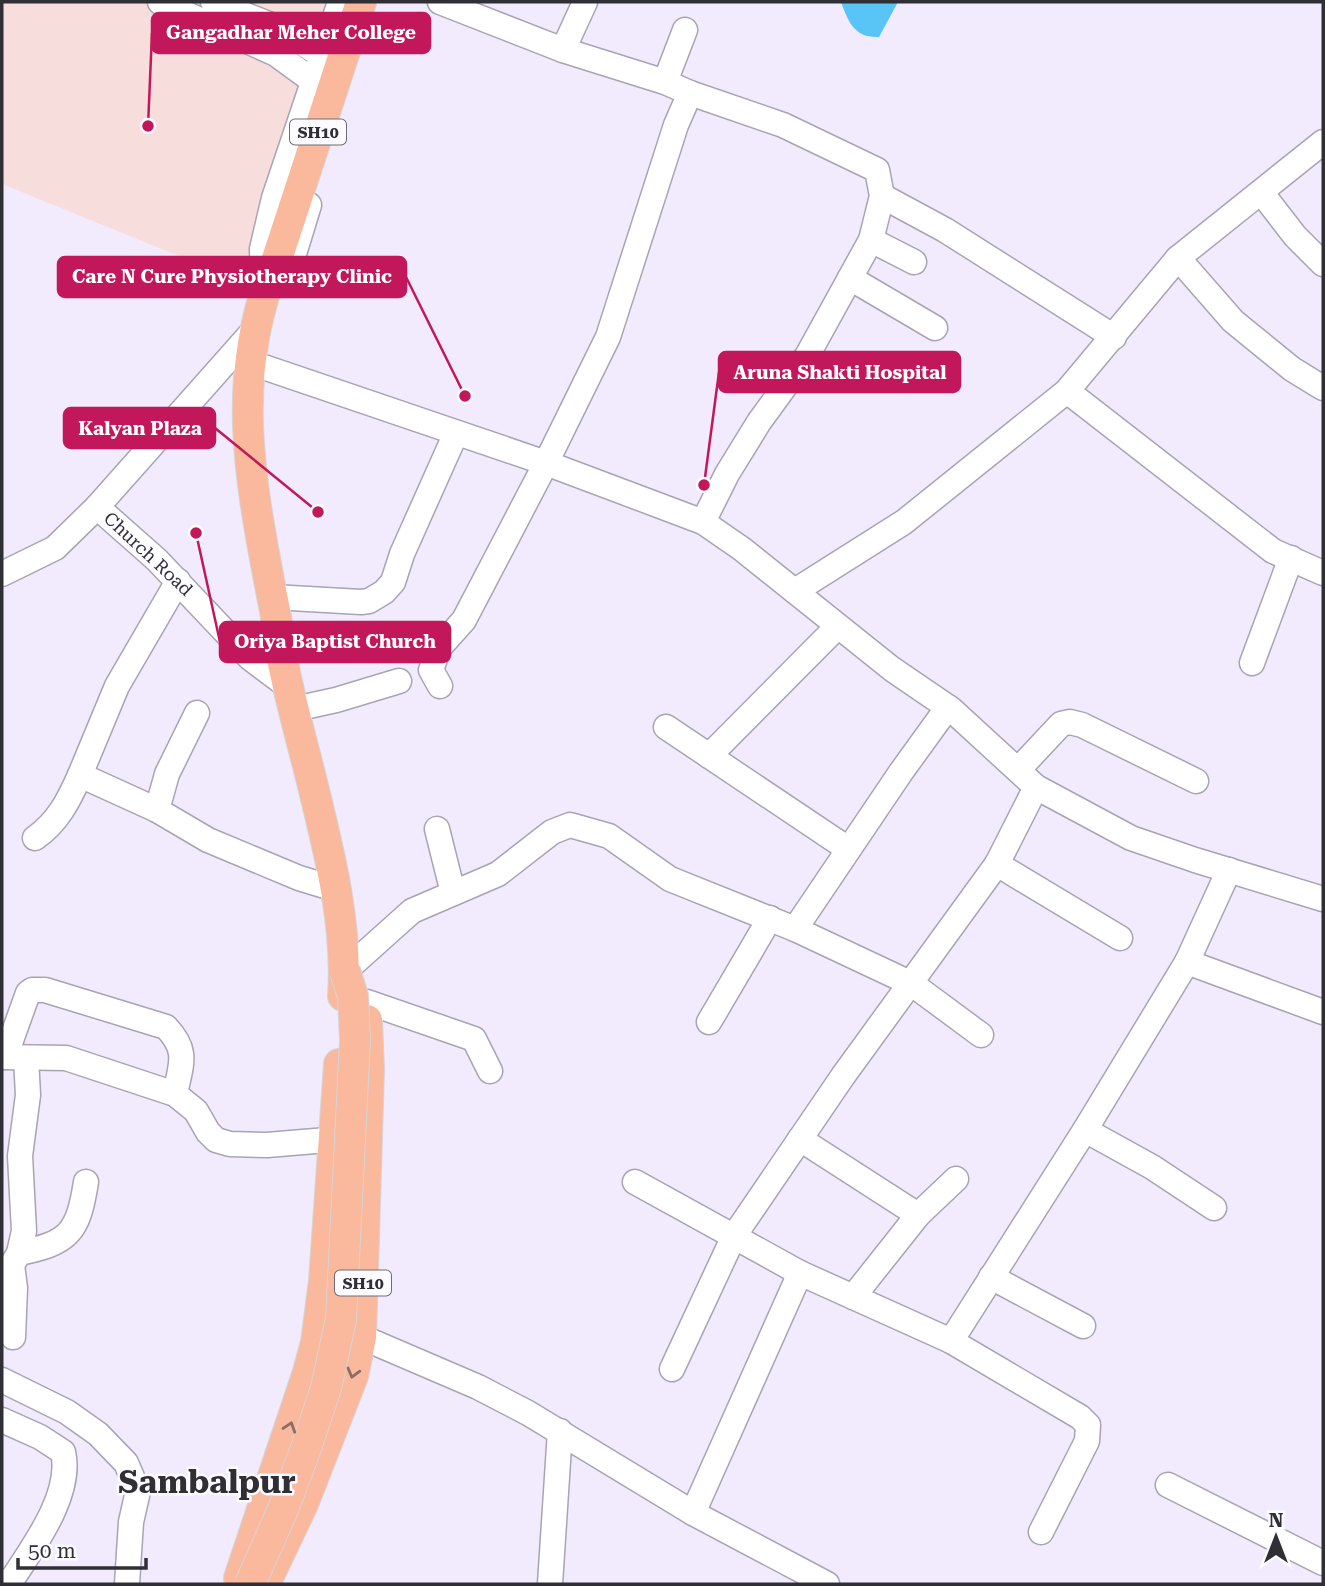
<svg xmlns="http://www.w3.org/2000/svg" width="1325" height="1586" font-family="'Roboto Serif',serif">
<style>
.education{fill:#f8dddd}
.water{fill:#59c5f6}
.lines{fill:none;stroke-linecap:round;stroke-linejoin:round}
.minor-casing{stroke:#a9a3b4;stroke-width:27}
.major-casing{stroke:#d6d5d7;stroke-width:32}
.minor{stroke:#fff;stroke-width:24}
.major{stroke:#fab89d;stroke-width:30}
.major-bridge-casing{stroke:#d6d5d7;stroke-width:32;stroke-linecap:butt}
.major-bridge{stroke:#fab89d;stroke-width:30}
.oneway{stroke:#8b6d64}
.labels{text-anchor:middle;stroke-width:5;stroke-linejoin:round;paint-order:stroke}
.shield{fill:#fcfbff;stroke:#6e6c72;stroke-width:2}
.shield-label{font-size:16px;font-weight:bold;fill:#312f36}
.street-label{font-size:18px;fill:#312f36;stroke:#fcfbff}
.town-label{font-size:32px;font-weight:bold;fill:#312f36;stroke:#fcfbff}
.leader{fill:none;stroke:#c2185b;stroke-width:2.5}
.callout-dot{fill:#c2185b;stroke:#fcfbff;stroke-width:2.5}
.callout{fill:#c2185b;stroke:#c2185b;stroke-width:2.5}
.callout-label{font-size:19px;text-anchor:middle;font-weight:bold;fill:#fff}
</style>
<rect width="100%" height="100%" fill="#f1ebfd"/>
<path class="education" d="M2 2H335L280 174 240 281 2 184Z"/>
<path class="water" d="M841 2H898L879 37C854 38 848 21 841 2Z"/>
<g class="lines">
<defs>
<g id="minor">
<path d="M160 2 276 54 313 81"/>
<path d="M213 2 281 29 322 56"/>
<path d="M440 2 563 50 665 82 690 93 783 125 877 170 882 196 871 240 807 356 759 422 727 474 703 522"/>
<path d="M563 50 585 2"/>
<path d="M665 82 685 30"/>
<path d="M1261 192 1295 236 1323 264"/>
<path d="M882 196 945 230 1114 337"/>
<path d="M871 240 914 262"/>
<path d="M1178 258 1233 321 1292 369 1323 388"/>
<path d="M290 267 337 278"/>
<path d="M272 271 290 267 309 205"/>
<path d="M850 278 935 328"/>
<path d="M263 286 262 249 274 198 340 2"/>
<path d="M249 362 546 463 703 522 742 549 892 669 952 710 1036 787 1131 838 1195 860 1323 899"/>
<path d="M1067 391 1273 551 1323 573"/>
<path d="M97 507 157 560 250 658 290 688"/>
<path d="M2 574 55 548 97 507 255 329"/>
<path d="M178 581 117 686 80 775 157 810 208 840 299 878 335 889"/>
<path d="M795 591 904 522 1067 391 1178 258 1323 142"/>
<path d="M273 597 361 602 369 601 384 592 393 582 402 554 456 433"/>
<path d="M1252 663 1291 558"/>
<path d="M440 686 431 670 439 648 464 620 546 463 608 337 676 125 690 93"/>
<path d="M295 709 336 700 399 681"/>
<path d="M666 727 848 849"/>
<path d="M709 756 837 627"/>
<path d="M1018 770 1061 724 1070 722 1082 725 1196 781"/>
<path d="M157 810 167 774 197 713"/>
<path d="M437 829 453 893"/>
<path d="M35 838C58 822 69 800 80 775"/>
<path d="M997 864 1120 938"/>
<path d="M795 929 901 772 948 707"/>
<path d="M1187 962 1323 1012"/>
<path d="M345 971 412 911 498 874 552 832 570 825 609 836 670 879 795 929 912 984 981 1035"/>
<path d="M367 1002 474 1039 490 1071"/>
<path d="M709 1022 770 918"/>
<path d="M2 1057 66 1058 175 1094 196 1111 208 1132 216 1140 230 1144 267 1145 351 1138"/>
<path d="M5 1057 28 993 32 990H45L166 1027C189 1051 181 1064 175 1094"/>
<path d="M1085 1130 1152 1167 1214 1208"/>
<path d="M800 1139 918 1215"/>
<path d="M635 1182 800 1273 951 1341 1080 1417 1088 1425 1087 1441 1041 1532"/>
<path d="M19 1253C69 1243 78 1233 86 1182"/>
<path d="M991 1277 1083 1326"/>
<path d="M853 1297 918 1215 956 1179"/>
<path d="M345 1330 478 1387 528 1413 693 1513 827 1584"/>
<path d="M13 1337 15 1288 12 1265 19 1253 24 1231 20 1156 28 1095 26 1058"/>
<path d="M951 1341 1085 1130 1187 962 1229 870"/>
<path d="M672 1369 734 1236 843 1076 997 864 1036 787"/>
<path d="M2 1380 67 1412 98 1434 126 1463 138 1491 131 1522 127 1584"/>
<path d="M2 1420 40 1437 63 1452C73 1494 33 1547 11 1581L2 1582"/>
<path d="M1168 1485 1323 1563"/>
<path d="M693 1513 800 1273"/>
<path d="M550 1584 560 1431"/>
</g>
<g id="major">
<path d="M343 996C348 925 329 851 312 782 302 741 290 700 282 658 278 638 277 616 272 596 250 480 229 376 276 262L361 2"/>
<path d="M239 1578 308 1372 316 1342 324 1281 339 1064"/>
<path d="M265 1584 303 1504 353 1376 361 1337 369 1070 367 1020"/>
</g>
</defs>
<use href="#minor" class="minor-casing"/>
<use href="#major" class="major-casing"/>
<use href="#minor" class="minor"/>
<use href="#major" class="major"/>
<defs>
<path id="major-bridge" d="M250 1584 284 1507 306 1448 326 1388 341 1319 355 1040 353 996 345 971"/>
</defs>
<use href="#major-bridge" class="major-bridge-casing"/>
<use href="#major-bridge" class="major-bridge"/>
</g>
<defs><path id="oneway-chevron" d="M-2-3.5L2.5 0L-2 3.5" fill="none" stroke-width="1.6" stroke-linecap="round" stroke-linejoin="round" transform="scale(1.75)"/></defs>
<g class="oneway">
<use href="#oneway-chevron" transform="translate(353 1373) rotate(105)"/>
<use href="#oneway-chevron" transform="translate(290 1427) rotate(-72)"/>
</g>
<g class="labels">
<g class="shield">
<rect x="290" y="119.5" width="56" height="25" rx="5"/>
<rect x="335" y="1270.5" width="56" height="25" rx="5"/>
</g>
<g class="shield-label">
<text x="318" y="138">SH10</text>
<text x="363" y="1289">SH10</text>
</g>
<g class="street-label">
<text transform="translate(148 554) rotate(43)" y="6">Church Road</text>
</g>
<g class="town-label">
<text x="207" y="1493">Sambalpur</text>
</g>
</g>
<path class="leader" d="M148 126L152 33M465 396L406 277M704 485L719 372M318 512L215 428M196 533L220 642"/>
<g class="callout-dot">
<circle cx="148" cy="126" r="7"/>
<circle cx="465" cy="396" r="7"/>
<circle cx="704" cy="485" r="7"/>
<circle cx="318" cy="512" r="7"/>
<circle cx="196" cy="533" r="7"/>
</g>
<g class="callout">
<rect x="152" y="13" width="278" height="40" rx="7"/>
<rect x="58" y="257" width="348" height="40" rx="7"/>
<rect x="719" y="352" width="241" height="40" rx="7"/>
<rect x="64" y="408" width="151" height="40" rx="7"/>
<rect x="220" y="622" width="230" height="40" rx="7"/>
</g>
<g class="callout-label">
<text x="291" y="39">Gangadhar Meher College</text>
<text x="232" y="283">Care N Cure Physiotherapy Clinic</text>
<text x="840" y="379">Aruna Shakti Hospital</text>
<text x="140" y="435">Kalyan Plaza</text>
<text x="335" y="648">Oriya Baptist Church</text>
</g>
<rect width="1325" height="1586" fill="none" stroke="#312f36" stroke-width="7"/>
<g transform="translate(1276 1537)" stroke="#fcfbff" stroke-width="5" paint-order="stroke">
<path d="M0-5L12 26L0 18L-12 26Z" fill="#312f36"/>
<text y="-10" font-size="19" font-weight="bold" text-anchor="middle" fill="#312f36">N</text>
</g>
<path d="M18 1558v10h128v-10" fill="none" stroke="#312f36" stroke-width="3.5"/>
<text x="28" y="1558" font-size="21" fill="#312f36" stroke="#fcfbff" stroke-width="5" paint-order="stroke">50 m</text>
</svg>
